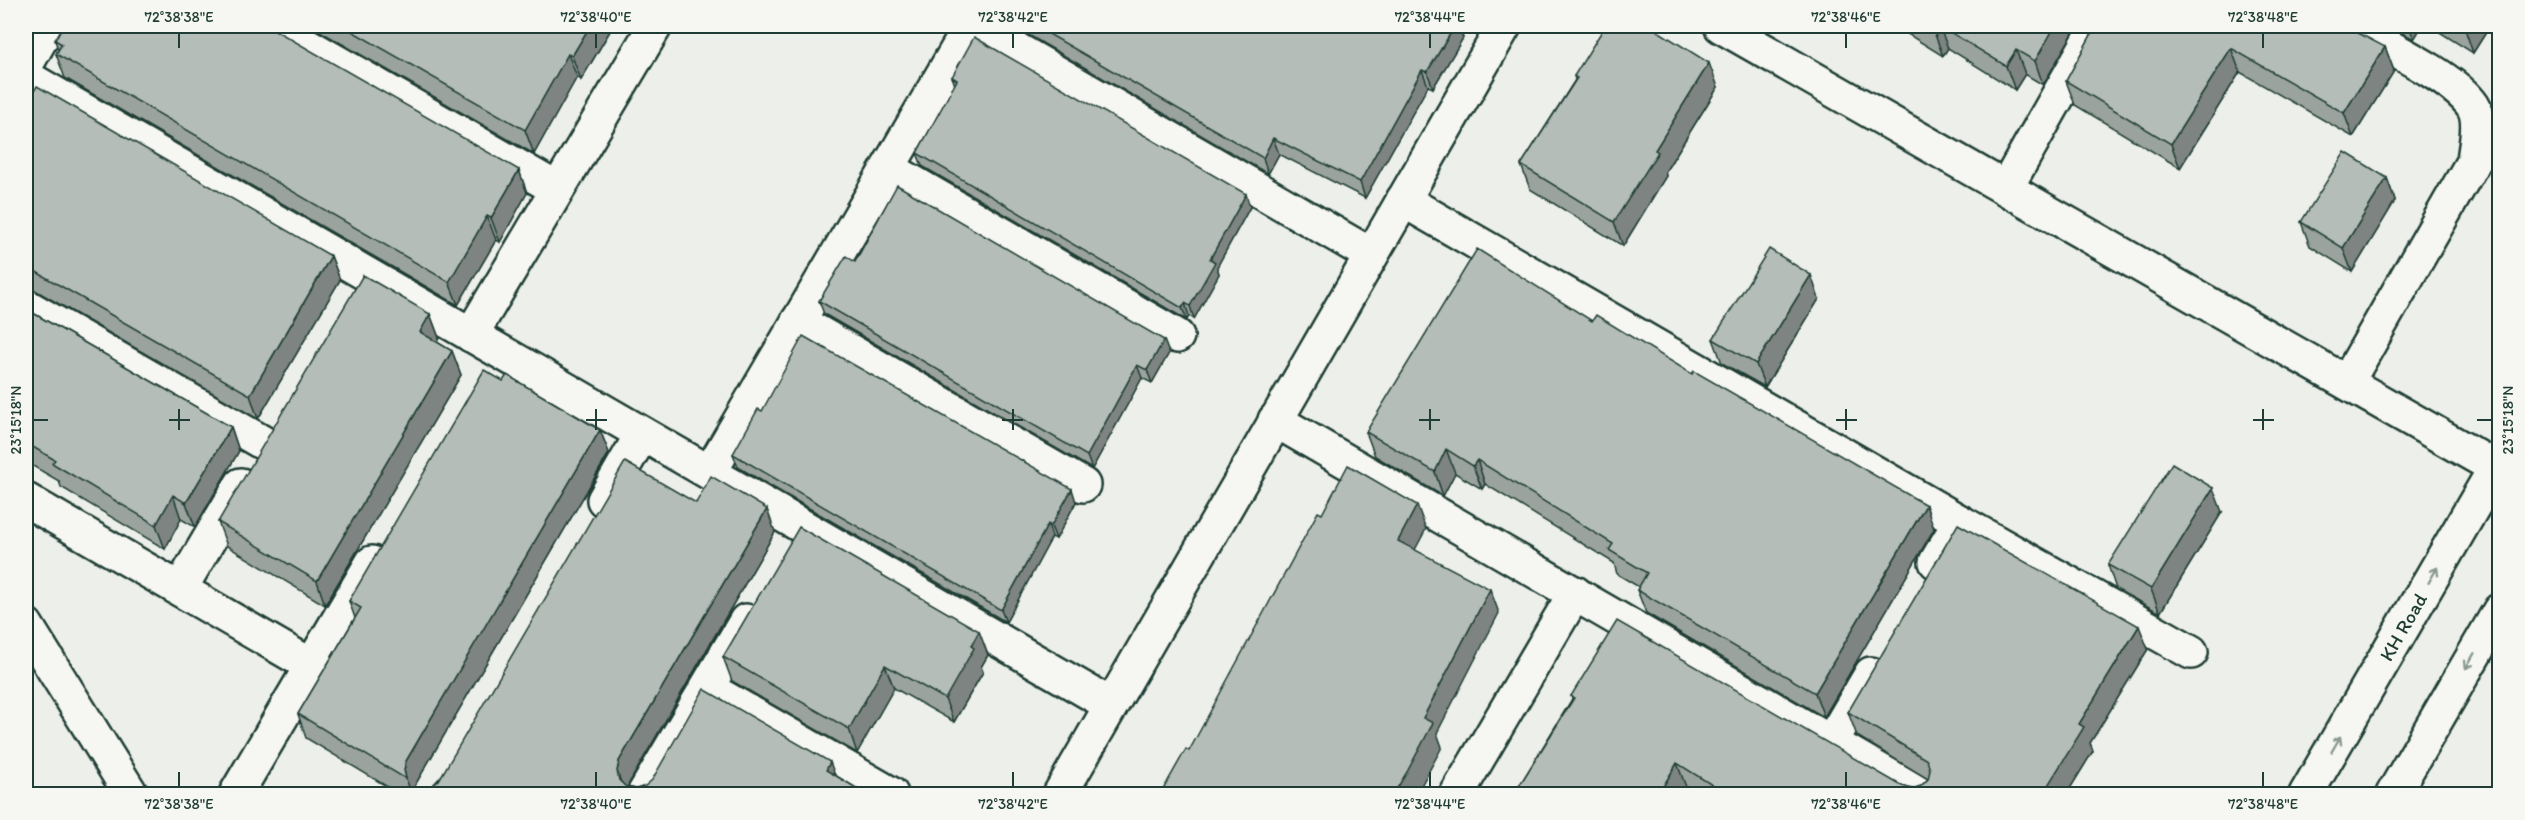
<svg xmlns="http://www.w3.org/2000/svg" width="2525" height="820" font-family="Itim,sans-serif">
<style>
.lines{fill:none;stroke-linecap:round;stroke-linejoin:round}
.street-casing{stroke:#1f3d34;stroke-width:38}
.secondary-casing{stroke:#1f3d34;stroke-width:38}
.street{stroke:#f6f6f2;stroke-width:33}
.secondary{stroke:#f6f6f2;stroke-width:33}
.wall{fill:#9ba39e;stroke:#1f3d34;stroke-width:1.5}
.shaded-wall{fill:#7e8481;stroke:#1f3d34;stroke-width:1.5}
.building{fill:#b4bdb8;stroke:#1f3d34;stroke-width:1.5}
.oneway{stroke:#8a9a93}
.ticks{fill:none;stroke:#1f3d34;stroke-width:2}
.labels{text-anchor:middle;stroke-width:4.5;stroke-linejoin:round;paint-order:stroke}
.street-label{font-size:20px;fill:#1f3d34;stroke:#f6f6f2}
.neatline{fill:none;stroke:#1f3d34;stroke-width:2}
.ticks-label{font-size:15px;text-anchor:middle;fill:#1f3d34}
</style>
<rect width="100%" height="100%" fill="#edefea"/>
<filter id="ink" filterUnits="userSpaceOnUse"><feTurbulence type="fractalNoise" baseFrequency=".0167" numOctaves="2"/><feDisplacementMap in="SourceGraphic" scale="12" xChannelSelector="R" yChannelSelector="G"/><feConvolveMatrix kernelMatrix="1 2 1 2 8 2 1 2 1" color-interpolation-filters="sRGB"/></filter>
<g filter="url(#ink)">
<g class="lines">
<defs>
<g id="street">
<path d="M274 26 557 189"/>
<path d="M976 26 1371 255"/>
<path d="M1721 26 2500 470"/>
<path d="M26 65 48 26"/>
<path d="M26 77 1111 705"/>
<path d="M888 168 1177 336"/>
<path d="M2006 188 2089 41"/>
<path d="M1403 200 1960 522 1936 562"/>
<path d="M26 306 265 444"/>
<path d="M798 321 1083 485"/>
<path d="M471 335 655 26"/>
<path d="M2347 382 2474 160C2476 144 2482 120 2473 106 2454 77 2382 44 2350 26"/>
<path d="M1275 420 1920 794"/>
<path d="M710 472 971 26"/>
<path d="M26 500 312 666"/>
<path d="M604 500 642 434"/>
<path d="M1960 522 2191 652"/>
<path d="M180 589 241 485"/>
<path d="M26 625 131 794"/>
<path d="M707 688 891 794"/>
<path d="M1831 742 1871 674"/>
<path d="M236 794 372 563"/>
<path d="M644 794 746 621"/>
<path d="M1060 794 1504 26"/>
<path d="M1457 794 1575 593"/>
</g>
<g id="secondary">
<path d="M2306 794 2500 460"/>
<path d="M2393 794 2500 610"/>
</g>
</defs>
<use href="#street" class="street-casing"/>
<use href="#secondary" class="secondary-casing"/>
<use href="#street" class="street"/>
<use href="#secondary" class="secondary"/>
</g>
<g class="wall">
<path d="M311 26H613L581 80 577 77 534 154Z"/>
<path d="M1013 26H1458L1463 38 1433 88 1428 86 1365 198 1279 154 1268 174Z"/>
<path d="M1899 26H2078L2076 28 2043 85 2025 74 2015 90 1948 48 1943 56 1901 30Z"/>
<path d="M2096 26 2385 47 2394 71 2353 137 2240 72 2180 168 2075 105 2066 81Z"/>
<path d="M2389 26H2422L2414 39Z"/>
<path d="M2430 26H2490L2473 53Z"/>
<path d="M55 40 519 170 527 193 500 242 496 240 458 305 65 78 56 54 58 50Z"/>
<path d="M1574 76 1718 87 1665 172 1666 176 1623 246 1530 189 1521 165 1575 80Z"/>
<path d="M952 77 1250 207 1217 267 1219 274 1194 319 1189 316 1187 320 922 166 917 153 955 85Z"/>
<path d="M26 105 331 256 340 280 258 419 35 290 26 287Z"/>
<path d="M2387 178 2395 201 2352 272 2310 246 2301 222Z"/>
<path d="M855 262 1169 353 1152 383 1142 378 1092 469 824 314 819 301Z"/>
<path d="M1819 299 1765 387 1722 363 1713 339Z"/>
<path d="M26 309 231 427 239 451 195 527 181 519 165 549 61 487 59 481 26 462Z"/>
<path d="M430 314 439 338 437 342 452 351 461 375 325 605 227 546 218 522Z"/>
<path d="M1592 321 1692 374 1926 505 1934 529 1824 717 1646 613 1637 590 1639 587 1617 574 1614 563 1485 484 1482 489 1455 473 1443 496 1375 456 1366 432Z"/>
<path d="M503 381 600 430 609 453 415 785 413 795H401L306 738 298 714 355 618 349 601Z"/>
<path d="M762 411 1076 502 1056 539 1052 537 1006 622 738 467 733 454Z"/>
<path d="M696 503 775 532 627 787 636 789 835 775 868 795H425L423 789 432 786Z"/>
<path d="M2222 512 2160 613 2116 589 2108 565Z"/>
<path d="M2148 649 2090 743 2093 751 2066 795H1699L1686 787 1681 795H1522L1519 786 1572 699 1571 696 1912 789 1921 786 1928 779 1857 736 1848 712Z"/>
<path d="M988 655 981 667 983 672 954 722 894 688 857 753 732 681 723 657Z"/>
</g>
<g class="shaded-wall">
<path d="M590 26H613L581 80 572 56Z"/>
<path d="M1455 26H1458L1463 38 1433 88 1427 72Z"/>
<path d="M1939 26 1948 48 1943 56 1934 32Z"/>
<path d="M2055 26H2078L2076 28 2043 85 2035 61Z"/>
<path d="M2409 26H2422L2414 39Z"/>
<path d="M2467 26H2490L2473 53 2465 29Z"/>
<path d="M2385 47 2394 71 2353 137 2344 113Z"/>
<path d="M2231 48 2240 72 2180 168 2171 144Z"/>
<path d="M2016 50 2025 74 2015 90 2006 66Z"/>
<path d="M568 54 577 77 534 154 525 130Z"/>
<path d="M1709 63 1718 87 1665 172 1666 176 1623 246 1614 222 1655 150Z"/>
<path d="M1422 70 1428 86 1365 198 1360 182Z"/>
<path d="M1273 138 1279 154 1268 174 1263 158Z"/>
<path d="M519 170 527 193 500 242 491 218Z"/>
<path d="M2387 178 2395 201 2352 272 2343 248Z"/>
<path d="M1246 194 1250 207 1217 267 1219 274 1194 319 1190 306 1210 259Z"/>
<path d="M487 216 496 240 458 305 449 282Z"/>
<path d="M331 256 340 280 258 419 250 395Z"/>
<path d="M1811 275 1819 299 1765 387 1756 364Z"/>
<path d="M1185 303 1189 316 1187 320 1182 308Z"/>
<path d="M430 314 439 338 429 356 420 332Z"/>
<path d="M1164 340 1169 353 1152 383 1147 370Z"/>
<path d="M452 351 461 375 325 605 317 581Z"/>
<path d="M1137 365 1142 378 1092 469 1087 456Z"/>
<path d="M231 427 239 451 195 527 186 503Z"/>
<path d="M600 430 609 453 415 785 413 795H412L406 779 404 770 406 761Z"/>
<path d="M1446 449 1455 473 1443 496 1435 472Z"/>
<path d="M1477 460 1485 484 1482 489 1473 466Z"/>
<path d="M2213 488 2222 512 2160 613 2151 589Z"/>
<path d="M1072 489 1076 502 1056 539 1051 526Z"/>
<path d="M173 495 181 519 165 549 156 525Z"/>
<path d="M1417 505 1426 529 1407 565 1398 541Z"/>
<path d="M1926 505 1934 529 1824 717 1815 693Z"/>
<path d="M767 509 775 532 628 785 625 795 617 771 619 761Z"/>
<path d="M1048 524 1052 537 1006 622 1001 610Z"/>
<path d="M1490 589 1499 613 1437 733 1442 747 1416 795H1393L1423 718Z"/>
<path d="M2139 626 2148 649 2090 743 2093 751 2066 795H2042L2079 724Z"/>
<path d="M979 631 988 655 981 667 983 672 954 722 945 699Z"/>
<path d="M885 665 894 688 857 753 849 729Z"/>
<path d="M830 762 839 786 826 770Z"/>
<path d="M1677 763 1686 787 1681 795H1658Z"/>
</g>
<g class="building">
<path d="M63 26H268L519 170 491 218 487 216 449 282 56 54 62 44 55 40Z"/>
<path d="M343 26H590L572 56 568 54 525 130Z"/>
<path d="M1035 26H1455L1427 72 1422 70 1360 182 1273 138 1263 158Z"/>
<path d="M1605 26H1650L1709 63 1655 150 1658 152 1614 222 1521 165 1577 78 1574 76Z"/>
<path d="M1924 26H1939L1934 32Z"/>
<path d="M1940 26H2055L2035 61 2016 50 2006 66Z"/>
<path d="M2096 26H2345L2385 47 2344 113 2231 48 2171 144 2066 81Z"/>
<path d="M2459 26H2467L2465 29Z"/>
<path d="M974 37 1246 194 1210 259 1215 262 1190 306 1185 303 1182 308 917 153 957 80 952 77Z"/>
<path d="M37 86 331 256 250 395 26 266V105Z"/>
<path d="M2345 152 2387 178 2343 248 2301 222Z"/>
<path d="M897 185 1164 340 1147 370 1137 365 1087 456 819 301 846 256 855 262Z"/>
<path d="M1477 249 1592 321 1596 315 1692 374 1694 371 1926 505 1815 693 1637 590 1647 573 1609 550 1613 544 1477 460 1473 466 1446 449 1435 472 1366 432Z"/>
<path d="M1769 249 1811 275 1756 364 1713 339Z"/>
<path d="M363 275 430 314 420 332 452 351 317 581 218 522Z"/>
<path d="M26 309 231 427 186 503 173 495 156 525 52 463 55 460 26 443Z"/>
<path d="M803 336 1072 489 1051 526 1048 524 1001 610 733 454 758 409 762 411Z"/>
<path d="M484 370 503 381 507 375 600 430 406 761 404 770 406 779 298 714 361 608 349 601Z"/>
<path d="M625 462 696 503 711 476 767 509 619 761 617 771 619 780 626 787 636 789 645 786 652 780 704 689 830 762 826 770 868 795H433L423 789 432 786 439 780Z"/>
<path d="M2172 463 2213 488 2151 589 2108 565Z"/>
<path d="M1348 465 1417 505 1398 541 1490 589 1423 718 1433 723 1407 772 1393 795H1160L1186 749 1189 751 1318 512 1322 514Z"/>
<path d="M1958 524 2139 626 2079 724 2084 727 2042 795H1728L1677 763 1658 795H1533L1519 786 1574 698 1571 696 1617 621 1902 786 1912 789 1921 786 1928 779 1930 770 1927 760 1848 712Z"/>
<path d="M799 527 979 631 971 646 974 648 945 699 885 665 849 729 723 657Z"/>
</g>
<defs><path id="oneway-shaft" d="M-6 0H5M1.5-3L5.5 0L1.5 3" fill="none" stroke-width="1.6" stroke-linecap="round" stroke-linejoin="round" transform="scale(1.5)"/></defs>
<g class="oneway">
<use href="#oneway-shaft" transform="translate(2433 575) rotate(-60)"/>
<use href="#oneway-shaft" transform="translate(2470 661) rotate(120)"/>
<use href="#oneway-shaft" transform="translate(2336 744) rotate(-60)"/>
</g>
</g>
<path class="ticks" d="M179 33V48M596 33V48M1013 33V48M1430 33V48M1846 33V48M2263 33V48M179 409V430M596 409V430M1013 409V430M1430 409V430M1846 409V430M2263 409V430M33 420H48M169 420H190M586 420H607M1002 420H1023M1419 420H1440M1836 420H1857M2253 420H2274M2477 420H2492M179 772V787M596 772V787M1013 772V787M1430 772V787M1846 772V787M2263 772V787"/>
<g class="labels">
<g class="street-label">
<text transform="translate(2403 627) rotate(-60)" y="7">KH Road</text>
</g>
</g>
<rect width="2525" height="820" fill="none" stroke="#f6f6f2" stroke-width="66"/>
<rect x="33" y="33" width="2459" height="754" class="neatline"/>
<g class="ticks-label">
<text x="179" y="22">72°38'38"E</text>
<text x="596" y="22">72°38'40"E</text>
<text x="1013" y="22">72°38'42"E</text>
<text x="1430" y="22">72°38'44"E</text>
<text x="1846" y="22">72°38'46"E</text>
<text x="2263" y="22">72°38'48"E</text>
<text transform="translate(16 420) rotate(-90)" y="5">23°15'18"N</text>
<text transform="translate(2508 420) rotate(-90)" y="5">23°15'18"N</text>
<text x="179" y="809">72°38'38"E</text>
<text x="596" y="809">72°38'40"E</text>
<text x="1013" y="809">72°38'42"E</text>
<text x="1430" y="809">72°38'44"E</text>
<text x="1846" y="809">72°38'46"E</text>
<text x="2263" y="809">72°38'48"E</text>
</g>
</svg>
